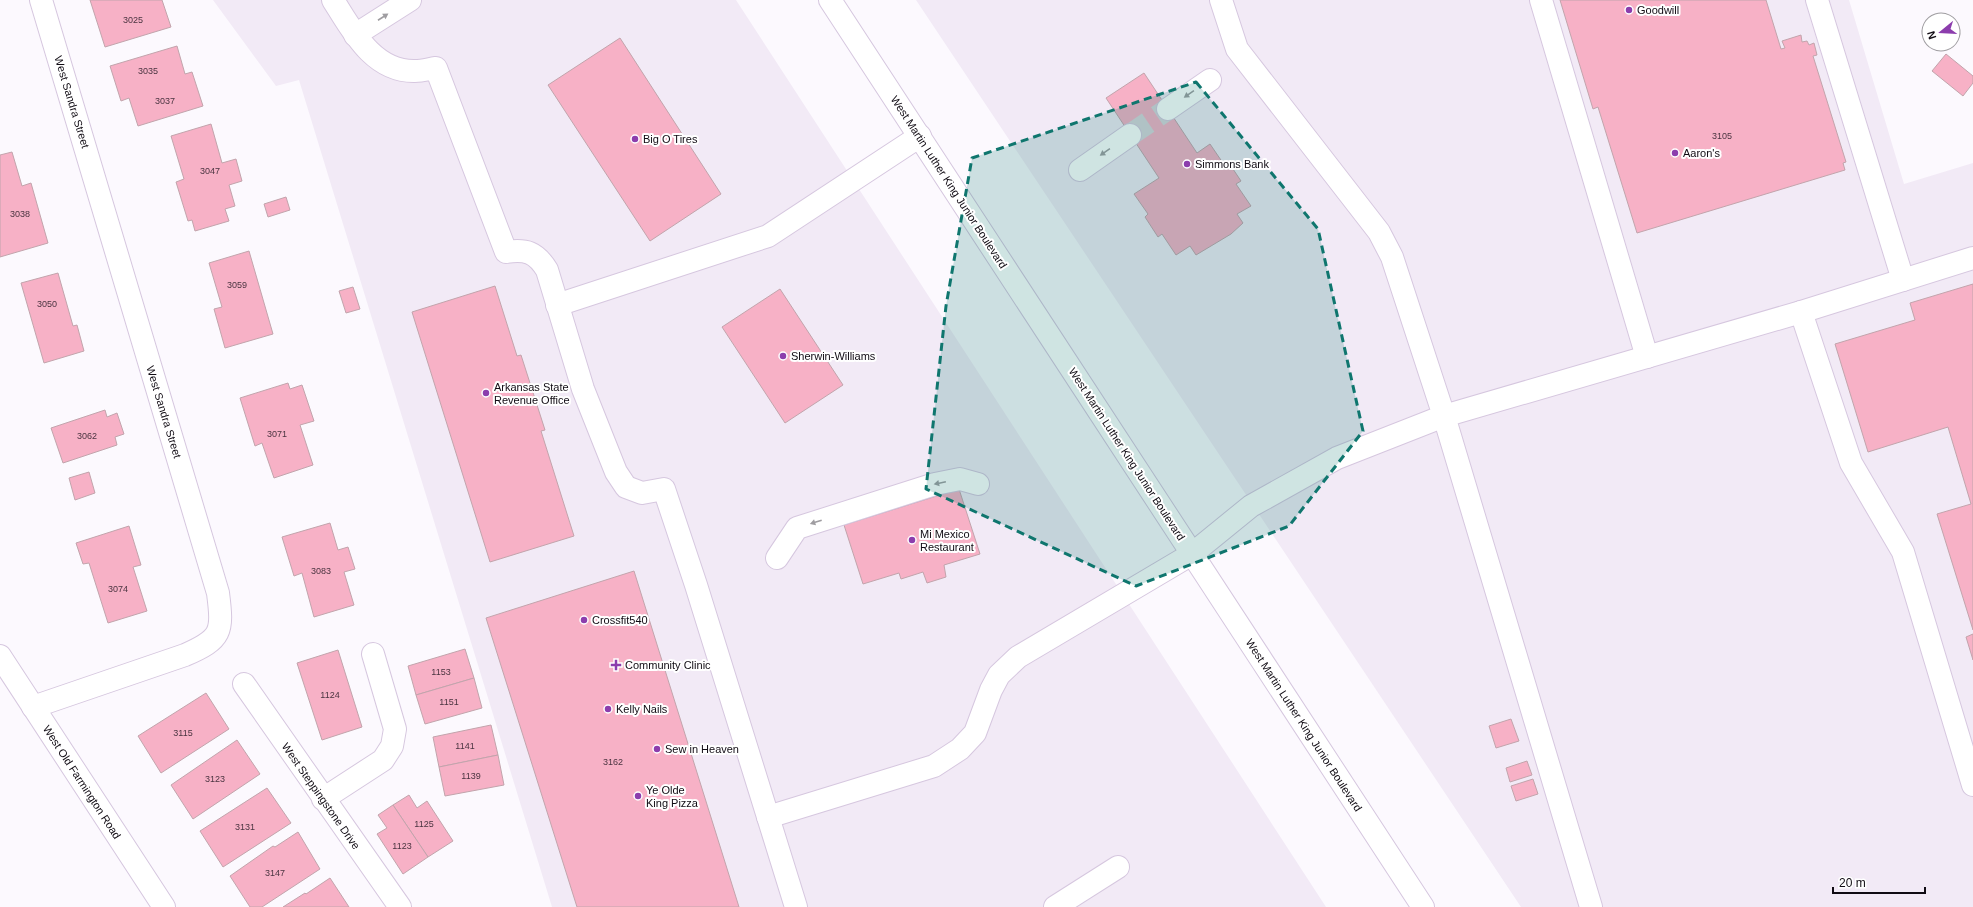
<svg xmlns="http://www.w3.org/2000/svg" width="1973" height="907" font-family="Helvetica,sans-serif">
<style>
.built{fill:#f2eaf6}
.building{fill:#f7b1c6;stroke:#c2a4ac}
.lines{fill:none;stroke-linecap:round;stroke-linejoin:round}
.minor-tunnel{stroke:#d9d5db;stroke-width:22;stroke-dasharray:22 11;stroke-linecap:butt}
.minor-casing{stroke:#d6c7df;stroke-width:24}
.highway-casing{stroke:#d6c7df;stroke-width:24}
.minor{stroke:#fff;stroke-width:22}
.highway{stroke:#fff;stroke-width:22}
.oneway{fill:#9f9da1}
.marked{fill:#0f766e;fill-opacity:0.2;stroke:#0f766e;stroke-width:3;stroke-dasharray:8 5;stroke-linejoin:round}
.poi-dot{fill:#8c3dad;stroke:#fff;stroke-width:1.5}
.labels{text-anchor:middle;stroke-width:4;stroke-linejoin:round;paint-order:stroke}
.number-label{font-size:9px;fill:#4a3440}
.poi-label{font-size:11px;fill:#100b13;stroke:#fff;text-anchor:start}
.street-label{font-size:11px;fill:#100b13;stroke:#fff}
</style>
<rect width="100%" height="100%" fill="#fcf9fe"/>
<g class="built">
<path d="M213 0H736L1326 907H552L299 80 276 86Z"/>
<path d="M916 0H1849L1904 184 1973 163V907H1521Z"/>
</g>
<g class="building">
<path d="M90 0H162L171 27 105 47Z"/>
<path d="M1560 0H1766L1781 49 1785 48 1782 41 1801 35 1802 42 1807 41 1809 45 1814 43 1817 55 1813 56 1846 162 1843 163 1845 170 1637 233 1598 107 1593 109Z"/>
<path d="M620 38 721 194 650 241 548 85Z"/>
<path d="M177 46 185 74 192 72 203 106 138 126 129 98 121 101 110 66Z"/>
<path d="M1946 54 1973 76V83L1963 96 1932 71Z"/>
<path d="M1144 73 1197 153 1210 144 1225 166 1229 163 1241 181 1236 184 1251 206 1237 214 1243 223 1231 234 1196 255 1190 246 1176 255 1162 234 1158 237 1145 217 1148 214 1134 194 1159 178 1106 98Z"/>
<path d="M211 124 222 163 236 159 242 181 229 185 235 206 225 209 229 221 195 231 192 220 188 221 176 182 184 179 171 136Z"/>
<path d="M12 152 22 186 31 183 48 243 0 257V155Z"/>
<path d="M286 197 290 210 268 217 264 204Z"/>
<path d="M249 251 273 334 225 348 214 309 222 307 209 263Z"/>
<path d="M58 273 73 326 77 325 84 351 44 363 21 283Z"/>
<path d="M1973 284V630L1937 514 1971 504 1948 427 1868 452 1835 344 1915 320 1910 303Z"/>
<path d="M495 286 517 356 521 355 545 430 541 431 574 536 490 562 412 312Z"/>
<path d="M353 287 360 309 346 313 339 291Z"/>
<path d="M780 289 843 385 785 423 722 327Z"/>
<path d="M288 383 290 389 302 385 314 421 300 425 313 465 274 478 262 443 255 446 240 398Z"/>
<path d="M105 410 107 417 117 413 124 434 115 437 117 445 63 463 51 428Z"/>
<path d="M89 472 95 493 75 500 69 478Z"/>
<path d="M959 489 980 554 944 565 946 577 927 583 923 572 901 579 899 573 863 584 844 525Z"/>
<path d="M330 523 338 550 348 547 355 569 344 572 354 605 314 617 302 573 294 576 282 537Z"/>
<path d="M129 526 141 565 133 567 147 611 108 623 89 563 83 564 76 543Z"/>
<path d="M634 571 739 907H577L486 618Z"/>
<path d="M1973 634V660L1966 637Z"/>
<path d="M465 649 474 678 416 695 408 666Z"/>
<path d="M338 650 362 727 322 740 297 663Z"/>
<path d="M474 678 482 708 425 724 416 695Z"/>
<path d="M206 693 229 729 161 773 138 736Z"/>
<path d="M1511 719 1519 741 1496 748 1489 726Z"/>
<path d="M491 725 498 755 439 767 433 737Z"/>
<path d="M237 740 260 774 193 819 171 785Z"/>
<path d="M498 755 504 785 445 796 439 767Z"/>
<path d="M1527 761 1532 775 1510 782 1506 768Z"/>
<path d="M1533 779 1538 794 1516 801 1511 786Z"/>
<path d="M267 788 291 823 223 867 200 831Z"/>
<path d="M409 795 417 808 427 801 453 841 428 857 393 805Z"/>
<path d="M393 805 428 857 403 874 377 834 387 828 378 815Z"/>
<path d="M298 832 320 869 262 907H250L230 876 273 846 275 847Z"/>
<path d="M330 878 349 907H283L305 893 306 894Z"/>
</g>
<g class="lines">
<path class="minor-tunnel" d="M1130 135 1168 109"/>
<defs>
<g id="minor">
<path d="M333 0C352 30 373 72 415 71 422 71 429 69 436 68L506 252C526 249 536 252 547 270L583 389 616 472 626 487 642 493 664 489 696 585 796 907"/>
<path d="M1541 0 1647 357"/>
<path d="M1817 0 1903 280"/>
<path d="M355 35 410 0"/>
<path d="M1168 109 1210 80"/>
<path d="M1080 170 1130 135"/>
<path d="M557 305 768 236 920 136"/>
<path d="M1801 312 1851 463 1903 552 1973 785"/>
<path d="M777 558 797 528 935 484 960 479 978 484"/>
<path d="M0 656 164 907"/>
<path d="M244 684 400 907"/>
<path d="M33 707 185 655C222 639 223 632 218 593L41 0"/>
<path d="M323 799 383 760 392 746 395 729 373 654"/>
<path d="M768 817 934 766 960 749 975 733 991 690 999 675 1018 657 1192 554 1251 506 1337 458 1444 416 1392 257 1379 232 1237 49 1221 0"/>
<path d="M1055 907 1118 867"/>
<path d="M1591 907 1444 416 1801 312 1973 258"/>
</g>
<path id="highway" d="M830 0 1423 907"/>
</defs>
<use href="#minor" class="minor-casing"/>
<use href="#highway" class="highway-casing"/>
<use href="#minor" class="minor"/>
<use href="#highway" class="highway"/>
</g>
<defs><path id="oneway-solid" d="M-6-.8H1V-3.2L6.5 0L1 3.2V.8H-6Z"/></defs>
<g class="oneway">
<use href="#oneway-solid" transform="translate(383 17) rotate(-33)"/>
<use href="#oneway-solid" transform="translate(1189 94) rotate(145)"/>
<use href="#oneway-solid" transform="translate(1105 152) rotate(145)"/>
<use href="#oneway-solid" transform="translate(940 483) rotate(168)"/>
<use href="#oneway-solid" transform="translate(816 522) rotate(162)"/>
</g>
<path class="marked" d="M1196 82 1318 229 1363 431 1289 526 1136 586 926 489 946 306 972 158Z"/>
<g class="poi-dot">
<circle cx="1629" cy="10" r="4"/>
<circle cx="635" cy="139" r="4"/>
<circle cx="1675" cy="153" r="4"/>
<circle cx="1187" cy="164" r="4"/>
<circle cx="783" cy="356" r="4"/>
<circle cx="486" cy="393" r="4"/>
<circle cx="912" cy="540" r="4"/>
<circle cx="584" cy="620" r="4"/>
<path d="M614 659h4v4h4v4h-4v4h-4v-4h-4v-4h4z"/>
<circle cx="608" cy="709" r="4"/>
<circle cx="657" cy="749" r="4"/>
<circle cx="638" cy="796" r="4"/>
</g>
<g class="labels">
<g class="number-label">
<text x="133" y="23">3025</text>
<text x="148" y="74">3035</text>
<text x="165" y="104">3037</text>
<text x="1722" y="139">3105</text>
<text x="210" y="174">3047</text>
<text x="20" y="217">3038</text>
<text x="237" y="288">3059</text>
<text x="47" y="307">3050</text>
<text x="277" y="437">3071</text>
<text x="87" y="439">3062</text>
<text x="321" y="574">3083</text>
<text x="118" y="592">3074</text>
<text x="441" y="675">1153</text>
<text x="330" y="698">1124</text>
<text x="449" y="705">1151</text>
<text x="183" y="736">3115</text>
<text x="465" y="749">1141</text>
<text x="613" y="765">3162</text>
<text x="471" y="779">1139</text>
<text x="215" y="782">3123</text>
<text x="424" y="827">1125</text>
<text x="245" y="830">3131</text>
<text x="402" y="849">1123</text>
<text x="275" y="876">3147</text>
</g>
<g class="poi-label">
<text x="1637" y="14">Goodwill</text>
<text x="643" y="143">Big O Tires</text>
<text x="1683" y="157">Aaron's</text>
<text x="1195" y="168">Simmons Bank</text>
<text x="791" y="360">Sherwin-Williams</text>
<text x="494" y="391">Arkansas State<tspan x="494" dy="13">Revenue Office</tspan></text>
<text x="920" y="538">Mi Mexico<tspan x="920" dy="13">Restaurant</tspan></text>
<text x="592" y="624">Crossfit540</text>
<text x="625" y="669">Community Clinic</text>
<text x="616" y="713">Kelly Nails</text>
<text x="665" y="753">Sew in Heaven</text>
<text x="646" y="794">Ye Olde<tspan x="646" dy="13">King Pizza</tspan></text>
</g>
<g class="street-label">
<text transform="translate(72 102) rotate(73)" y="4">West Sandra Street</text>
<text transform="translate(949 182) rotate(57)" y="4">West Martin Luther King Junior Boulevard</text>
<text transform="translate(164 412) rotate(73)" y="4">West Sandra Street</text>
<text transform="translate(1127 454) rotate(57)" y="4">West Martin Luther King Junior Boulevard</text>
<text transform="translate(1304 725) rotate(57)" y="4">West Martin Luther King Junior Boulevard</text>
<text transform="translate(82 782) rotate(57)" y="4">West Old Farmington Road</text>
<text transform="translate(321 796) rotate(55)" y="4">West Steppingstone Drive</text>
</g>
</g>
<g transform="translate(1941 32) rotate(252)"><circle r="19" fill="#ffffff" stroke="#9f9da1"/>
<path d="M0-3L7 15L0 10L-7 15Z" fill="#8c3dad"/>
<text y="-6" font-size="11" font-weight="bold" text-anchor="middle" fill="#100b13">N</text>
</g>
<path d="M1833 887v6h92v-6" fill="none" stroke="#100b13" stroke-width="2"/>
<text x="1839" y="887" font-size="12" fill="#100b13" stroke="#ffffff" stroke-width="3" paint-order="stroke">20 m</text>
</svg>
